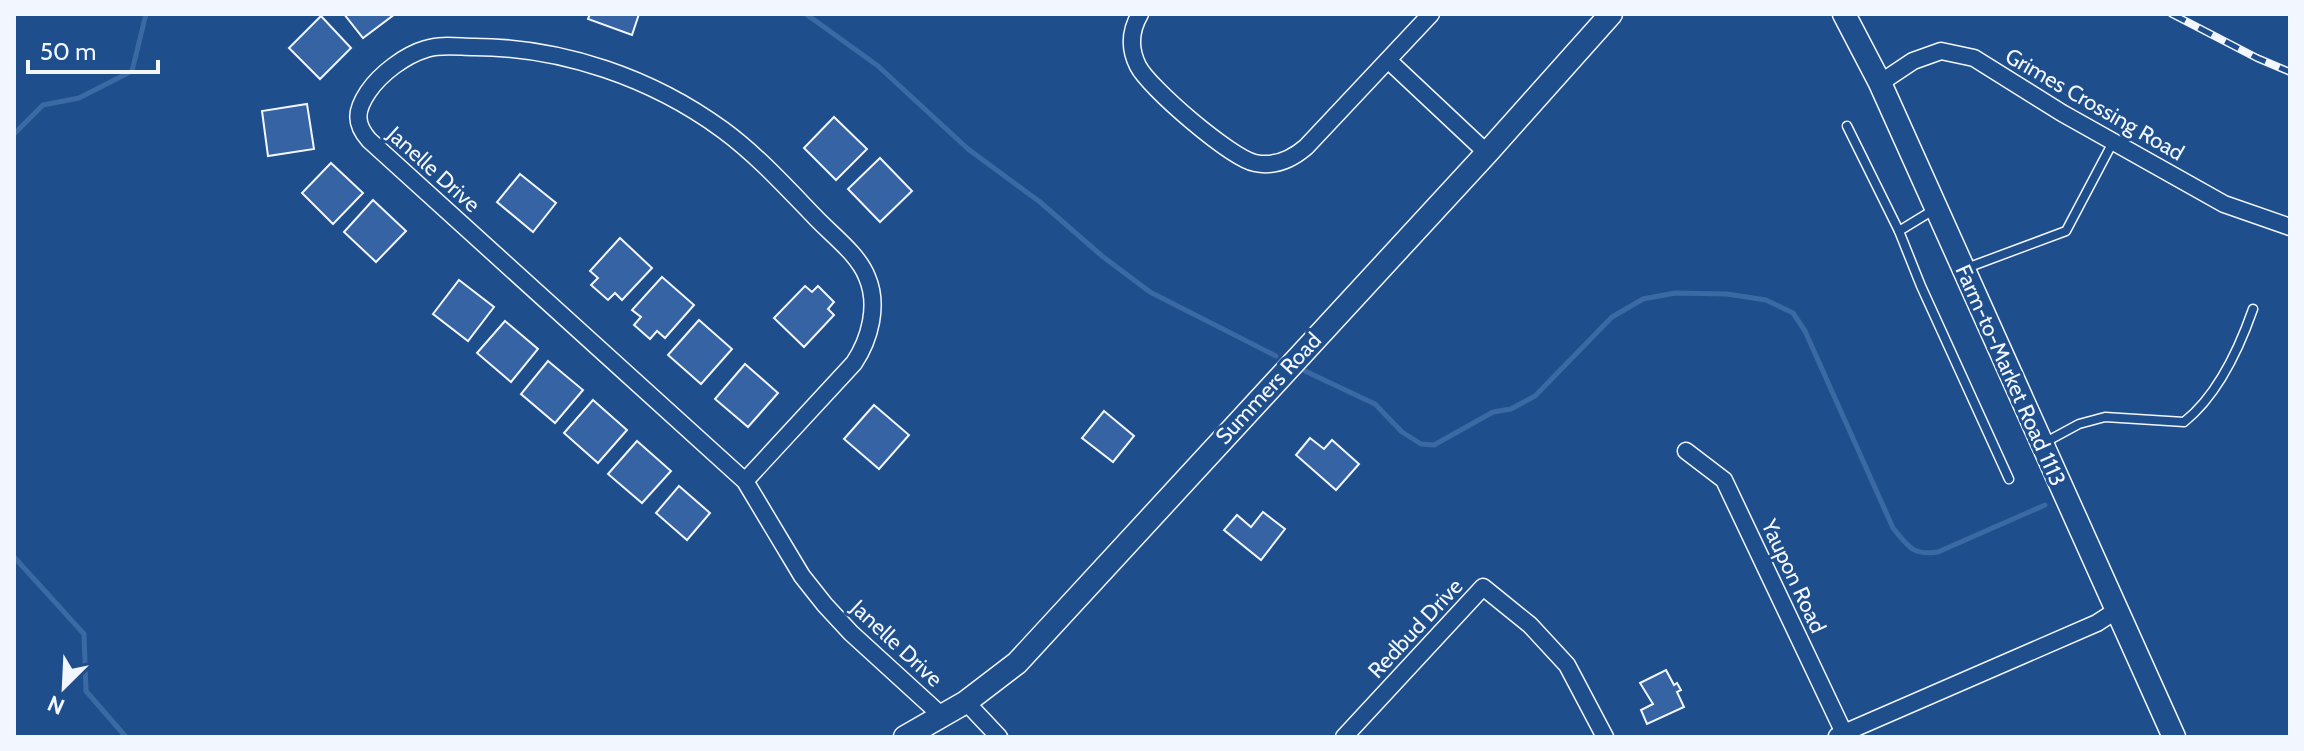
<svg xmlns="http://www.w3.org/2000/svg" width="2304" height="751" font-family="Cabin,sans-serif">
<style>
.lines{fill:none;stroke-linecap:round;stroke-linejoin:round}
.stream{stroke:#3b69a3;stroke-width:5}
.building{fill:#3563a3;stroke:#f2f6ff;stroke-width:2}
.lane-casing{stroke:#f2f6ff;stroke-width:11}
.street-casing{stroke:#f2f6ff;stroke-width:19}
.secondary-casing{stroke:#f2f6ff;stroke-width:25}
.lane{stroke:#1f4e8c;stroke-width:8}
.street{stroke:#1f4e8c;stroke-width:16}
.secondary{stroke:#1f4e8c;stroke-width:22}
.rail-casing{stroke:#f2f6ff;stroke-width:8}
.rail{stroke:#1f4e8c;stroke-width:5;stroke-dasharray:15;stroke-linecap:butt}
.labels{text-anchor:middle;stroke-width:6;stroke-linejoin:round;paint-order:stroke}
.street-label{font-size:22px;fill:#f2f6ff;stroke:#1f4e8c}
</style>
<rect width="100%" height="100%" fill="#1f4e8c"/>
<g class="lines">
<g class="stream">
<path d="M806 14 878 66 968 149 1040 202 1102 256 1150 292 1276 356"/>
<path d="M14 134 43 105 79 98 132 71 146 14"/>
<path d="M1305 371 1375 404 1402 432 1421 444 1434 445 1493 412 1511 409 1535 396 1612 317 1643 299 1675 293 1727 294 1766 300 1793 313 1805 331 1893 528C1908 546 1912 556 1938 552L2045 505"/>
<path d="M14 557 84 634 86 691 126 737"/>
</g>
</g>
<g class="building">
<path d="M344 14H395L363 38Z"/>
<path d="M590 14H639L632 35 588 19Z"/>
<path d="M321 16 351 48 320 79 289 48Z"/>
<path d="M307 104 314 149 268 156 262 111Z"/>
<path d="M834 117 867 149 836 180 804 148Z"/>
<path d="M880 158 912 191 880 222 848 189Z"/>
<path d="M331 163 363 193 333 224 302 193Z"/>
<path d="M520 174 556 203 533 232 497 202Z"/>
<path d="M373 200 406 231 376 262 344 232Z"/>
<path d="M620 238 652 268 622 300 615 293 608 300 591 285 598 278 590 271Z"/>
<path d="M662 277 694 305 665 338 657 331 650 339 634 325 641 317 632 310Z"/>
<path d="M459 280 494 307 468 341 433 314Z"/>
<path d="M805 286 812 292 818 286 834 302 828 309 834 315 804 347 774 318Z"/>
<path d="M699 320 732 349 701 384 668 355Z"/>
<path d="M505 321 538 349 511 382 477 353Z"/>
<path d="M548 361 583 390 555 423 521 394Z"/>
<path d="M745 364 778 393 748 427 715 399Z"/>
<path d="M593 400 627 430 598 463 564 433Z"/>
<path d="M874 405 909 435 879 469 844 439Z"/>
<path d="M1104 411 1134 436 1113 462 1082 438Z"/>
<path d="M1310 438 1324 449 1332 440 1359 464 1336 490 1296 455Z"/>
<path d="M637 441 671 471 642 503 608 474Z"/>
<path d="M679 486 710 513 687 540 656 513Z"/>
<path d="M1263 512 1285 529 1261 560 1224 530 1237 515 1251 527Z"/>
<path d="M1666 670 1674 685 1677 683 1681 690 1677 692 1684 707 1647 724 1641 710 1653 704 1640 683Z"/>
</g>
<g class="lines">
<defs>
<g id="lane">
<path d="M1847 126 1899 231 1935 209"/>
<path d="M1899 231 1921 286 2009 479"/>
<path d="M1964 269 2066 231 2113 142"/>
<path d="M2042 444 2079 424 2105 417 2184 422C2218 395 2239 349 2253 309"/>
</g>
<g id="street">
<path d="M1140 14C1130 31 1129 48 1138 66 1149 88 1231 158 1255 163 1274 167 1292 159 1306 147L1431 14"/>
<path d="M1389 61 1487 153"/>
<path d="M1880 83 1913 61 1941 51 1974 58 2062 113 2224 204 2290 227"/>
<path d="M1686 451 1724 480 1844 733"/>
<path d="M745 481 854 363C870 339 879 305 867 277 858 254 832 235 815 217 786 187 757 155 723 130 652 78 562 47 474 47 459 47 441 44 426 49 405 55 380 74 368 92 356 110 354 123 369 140L745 481 802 576 825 605 851 633 942 716"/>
<path d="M966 702 999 737"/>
<path d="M1837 736 2097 623 2117 610"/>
<path d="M1344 737 1483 587 1530 625 1567 665 1605 737"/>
</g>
<g id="secondary">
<path d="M1844 14 1880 83 2174 737"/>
<path d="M905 737 966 702 1017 663 1487 153 1611 14"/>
</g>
</defs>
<use href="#lane" class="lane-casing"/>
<use href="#street" class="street-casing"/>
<use href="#secondary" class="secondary-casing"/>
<use href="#lane" class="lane"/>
<use href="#street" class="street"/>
<use href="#secondary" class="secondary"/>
<defs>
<path id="rail" d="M2172 14 2257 58 2290 72"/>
</defs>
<use href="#rail" class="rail-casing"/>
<use href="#rail" class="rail"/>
</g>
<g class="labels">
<g class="street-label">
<text transform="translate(2095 104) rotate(30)" y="8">Grimes Crossing Road</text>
<text transform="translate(434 169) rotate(42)" y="8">Janelle Drive</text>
<text transform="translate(2011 375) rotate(66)" y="8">Farm-to-Market Road 1113</text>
<text transform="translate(1268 388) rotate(-47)" y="8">Summers Road</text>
<text transform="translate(1794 576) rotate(65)" y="8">Yaupon Road</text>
<text transform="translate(1415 628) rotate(-47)" y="8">Redbud Drive</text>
<text transform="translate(897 643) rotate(43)" y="8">Janelle Drive</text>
</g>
</g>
<rect width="2304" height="751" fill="none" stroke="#f2f6ff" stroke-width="32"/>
<g transform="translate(64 687) rotate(204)" stroke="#1f4e8c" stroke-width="6" paint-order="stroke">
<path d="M0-6L14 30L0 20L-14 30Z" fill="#f2f6ff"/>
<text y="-12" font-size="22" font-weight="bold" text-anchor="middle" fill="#f2f6ff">N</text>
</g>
<path d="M28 60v12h130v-12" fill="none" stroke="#f2f6ff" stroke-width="4"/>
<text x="40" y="60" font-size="24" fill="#f2f6ff" stroke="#1f4e8c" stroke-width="6" paint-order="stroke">50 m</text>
</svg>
